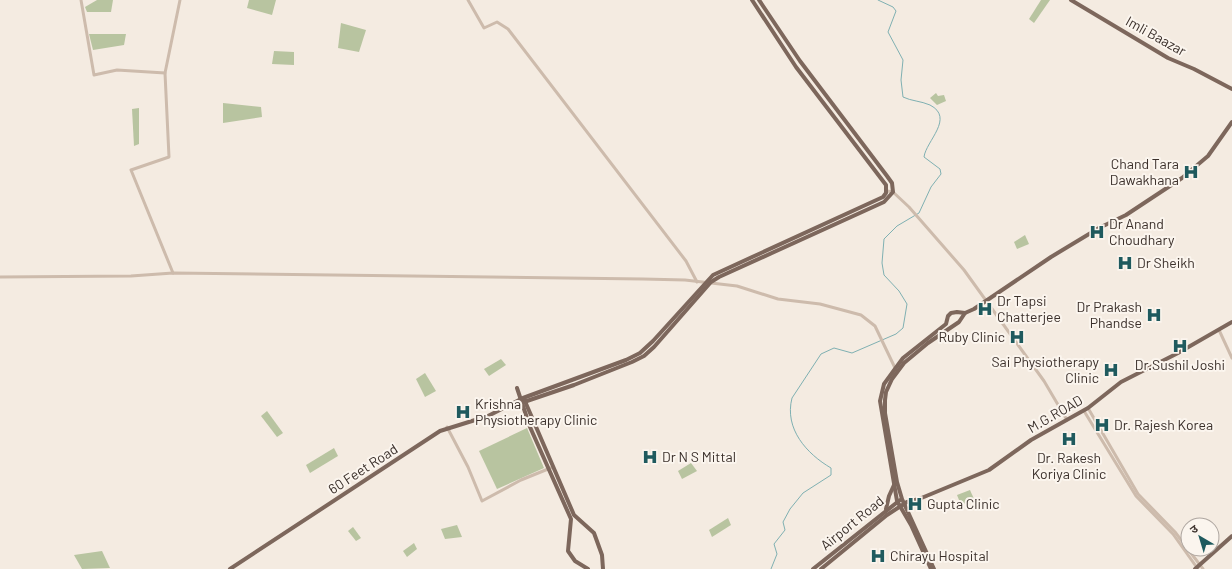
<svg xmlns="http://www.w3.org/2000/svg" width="1232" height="569" font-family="Barlow,'Noto Sans Devanagari',sans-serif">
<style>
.green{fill:#b8c4a0}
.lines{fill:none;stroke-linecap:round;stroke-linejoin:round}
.stream{stroke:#7fb0b2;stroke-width:1}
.minor{stroke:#cdbbac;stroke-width:3}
.major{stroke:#7d675c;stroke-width:4}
.labels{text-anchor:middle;stroke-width:4;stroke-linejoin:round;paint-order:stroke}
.street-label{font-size:14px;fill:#3b302b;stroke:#fbf5ee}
.poi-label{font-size:14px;fill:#3b302b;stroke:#fbf5ee;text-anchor:start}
</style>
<rect width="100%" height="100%" fill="#f4ebe1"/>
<g class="green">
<path d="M97 0H113L111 12H87L85 7Z"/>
<path d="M249 0H276L272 15 247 8Z"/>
<path d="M1041 0H1050L1034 23 1029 19Z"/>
<path d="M341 23 366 30 359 52 338 48Z"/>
<path d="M89 34H126L124 45 93 50Z"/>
<path d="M274 51 294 52V65L272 64Z"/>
<path d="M936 93 938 96 944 95 946 101 937 105 930 98Z"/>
<path d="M223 103 261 107 262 117 223 123Z"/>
<path d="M139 108V144L134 146 132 109Z"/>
<path d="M1025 235 1029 244 1017 249 1014 242Z"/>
<path d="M501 359 506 365 489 376 484 369Z"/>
<path d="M425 373 436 391 425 397 416 379Z"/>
<path d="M267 411 283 433 277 437 261 416Z"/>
<path d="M527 428 544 468 497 489 479 451Z"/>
<path d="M334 448 338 456 310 473 306 465Z"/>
<path d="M691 463 697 471 682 479 678 471Z"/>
<path d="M970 490 974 499 961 505 957 495Z"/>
<path d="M728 518 731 525 712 537 709 530Z"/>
<path d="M457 525 462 537 445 539 441 529Z"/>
<path d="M353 527 361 538 356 541 348 531Z"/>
<path d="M414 543 417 549 407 557 403 551Z"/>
<path d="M102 551 110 568 82 569 74 555Z"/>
</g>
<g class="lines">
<path class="stream" d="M771 569 777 554 774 544 785 530 783 522 790 509 803 493 831 475V468C807 454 784 429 792 398L821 354 834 348 852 353 896 334 903 328 907 304 899 291 884 275 882 263 884 239 897 226 919 213 931 187 941 174 940 169 924 157C926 141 955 118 930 105 921 101 911 101 903 97L901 80 903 60 888 32 896 11 893 7 878 0"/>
<g class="minor">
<path d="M81 0 94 75 117 70 165 73"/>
<path d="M468 0 484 28 497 22 508 29 686 261 697 282"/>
<path d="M887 191 893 192 909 207 964 270 1044 381 1067 420"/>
<path d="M173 273 131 170 169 157 165 73 180 0"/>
<path d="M0 277 131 276 173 273 643 279 685 280 737 286 778 299 820 304 861 315 875 326 896 370"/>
<path d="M1219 330 1232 358"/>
<path d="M1088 408 1138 494 1175 532 1203 569"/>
<path d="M1084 411 1136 496 1173 534 1198 569"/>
<path d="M447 427 468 467 482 501 521 480 553 467"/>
</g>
<g class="major">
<path d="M1071 0 1168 58 1194 69 1232 89"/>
<path d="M517 388 530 427 571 519 568 551 575 561 588 569"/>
<path d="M524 399 574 515 594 533 602 555 603 569"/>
<path d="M514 403H521L574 385 632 362 644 356 654 347 711 282 719 277 884 202 893 192 892 183 887 176 800 61 759 0"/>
<path d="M886 509 889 496 894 485"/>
<path d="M230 569 440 431 488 416 523 398 626 360 640 353 653 341 713 275 883 197 886 193V185L796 67 752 0"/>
<path d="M813 569 900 500"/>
<path d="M821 569 887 515 907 502 919 499 989 470 1031 440 1088 408 1121 382 1178 353 1232 322"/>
<path d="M931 569 911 525 897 501 880 401 884 384 903 358 946 324 948 316 951 313 957 312 965 313 974 309 1051 257 1099 228 1126 215 1182 178 1208 156 1232 122"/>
<path d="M934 569 902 499 897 482 885 413V400L886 392 892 379 904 363 928 343 959 322 965 313"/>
<path d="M1195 569 1232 536"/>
</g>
</g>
<defs>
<symbol id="hospital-bare" viewBox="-9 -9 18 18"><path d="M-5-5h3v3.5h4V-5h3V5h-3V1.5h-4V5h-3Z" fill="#1f5a5e" stroke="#fbf5ee" stroke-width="2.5" paint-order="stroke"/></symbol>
</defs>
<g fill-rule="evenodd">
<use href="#hospital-bare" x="1180" y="161" width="22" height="22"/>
<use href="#hospital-bare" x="1086" y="221" width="22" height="22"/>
<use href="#hospital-bare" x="1114" y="252" width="22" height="22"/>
<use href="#hospital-bare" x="974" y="298" width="22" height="22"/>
<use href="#hospital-bare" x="1143" y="304" width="22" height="22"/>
<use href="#hospital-bare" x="1006" y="326" width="22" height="22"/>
<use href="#hospital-bare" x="1169" y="335" width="22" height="22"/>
<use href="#hospital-bare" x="1100" y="359" width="22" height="22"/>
<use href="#hospital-bare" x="452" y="401" width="22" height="22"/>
<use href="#hospital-bare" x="1091" y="414" width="22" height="22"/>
<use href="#hospital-bare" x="1058" y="428" width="22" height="22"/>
<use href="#hospital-bare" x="639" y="446" width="22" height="22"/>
<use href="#hospital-bare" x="904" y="493" width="22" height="22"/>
<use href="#hospital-bare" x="867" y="545" width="22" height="22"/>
</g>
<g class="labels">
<g class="street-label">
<text transform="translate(1156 36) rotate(29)" y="5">Imli Baazar</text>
<text transform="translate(1055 414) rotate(-30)" y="5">M.G.ROAD</text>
<text transform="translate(363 469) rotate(-33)" y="5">60 Feet Road</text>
<text transform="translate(852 523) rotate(-39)" y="5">Airport Road</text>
</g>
<g class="poi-label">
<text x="1179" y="169" text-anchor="end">Chand Tara<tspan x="1179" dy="16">Dawakhana</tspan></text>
<text x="1109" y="229">Dr Anand<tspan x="1109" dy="16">Choudhary</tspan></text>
<text x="1137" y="268">Dr Sheikh</text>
<text x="997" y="306">Dr Tapsi<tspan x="997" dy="16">Chatterjee</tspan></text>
<text x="1142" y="312" text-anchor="end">Dr Prakash<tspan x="1142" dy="16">Phandse</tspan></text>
<text x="1005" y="342" text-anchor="end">Ruby Clinic</text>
<text x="1099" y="367" text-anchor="end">Sai Physiotherapy<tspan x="1099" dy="16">Clinic</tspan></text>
<text x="1180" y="370" text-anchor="middle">Dr.Sushil Joshi</text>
<text x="475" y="409">Krishna<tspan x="475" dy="16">Physiotherapy Clinic</tspan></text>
<text x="1114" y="430">Dr. Rajesh Korea</text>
<text x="662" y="462">Dr N S Mittal</text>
<text x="1069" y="463" text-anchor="middle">Dr. Rakesh<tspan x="1069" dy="16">Koriya Clinic</tspan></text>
<text x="927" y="509">Gupta Clinic</text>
<text x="890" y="561">Chirayu Hospital</text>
</g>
</g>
<g transform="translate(1200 537) rotate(322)"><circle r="19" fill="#fbf5ee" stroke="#aea6a0"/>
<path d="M0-3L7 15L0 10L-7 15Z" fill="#1f5a5e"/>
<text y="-6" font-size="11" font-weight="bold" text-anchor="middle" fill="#3b302b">उ</text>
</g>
</svg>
